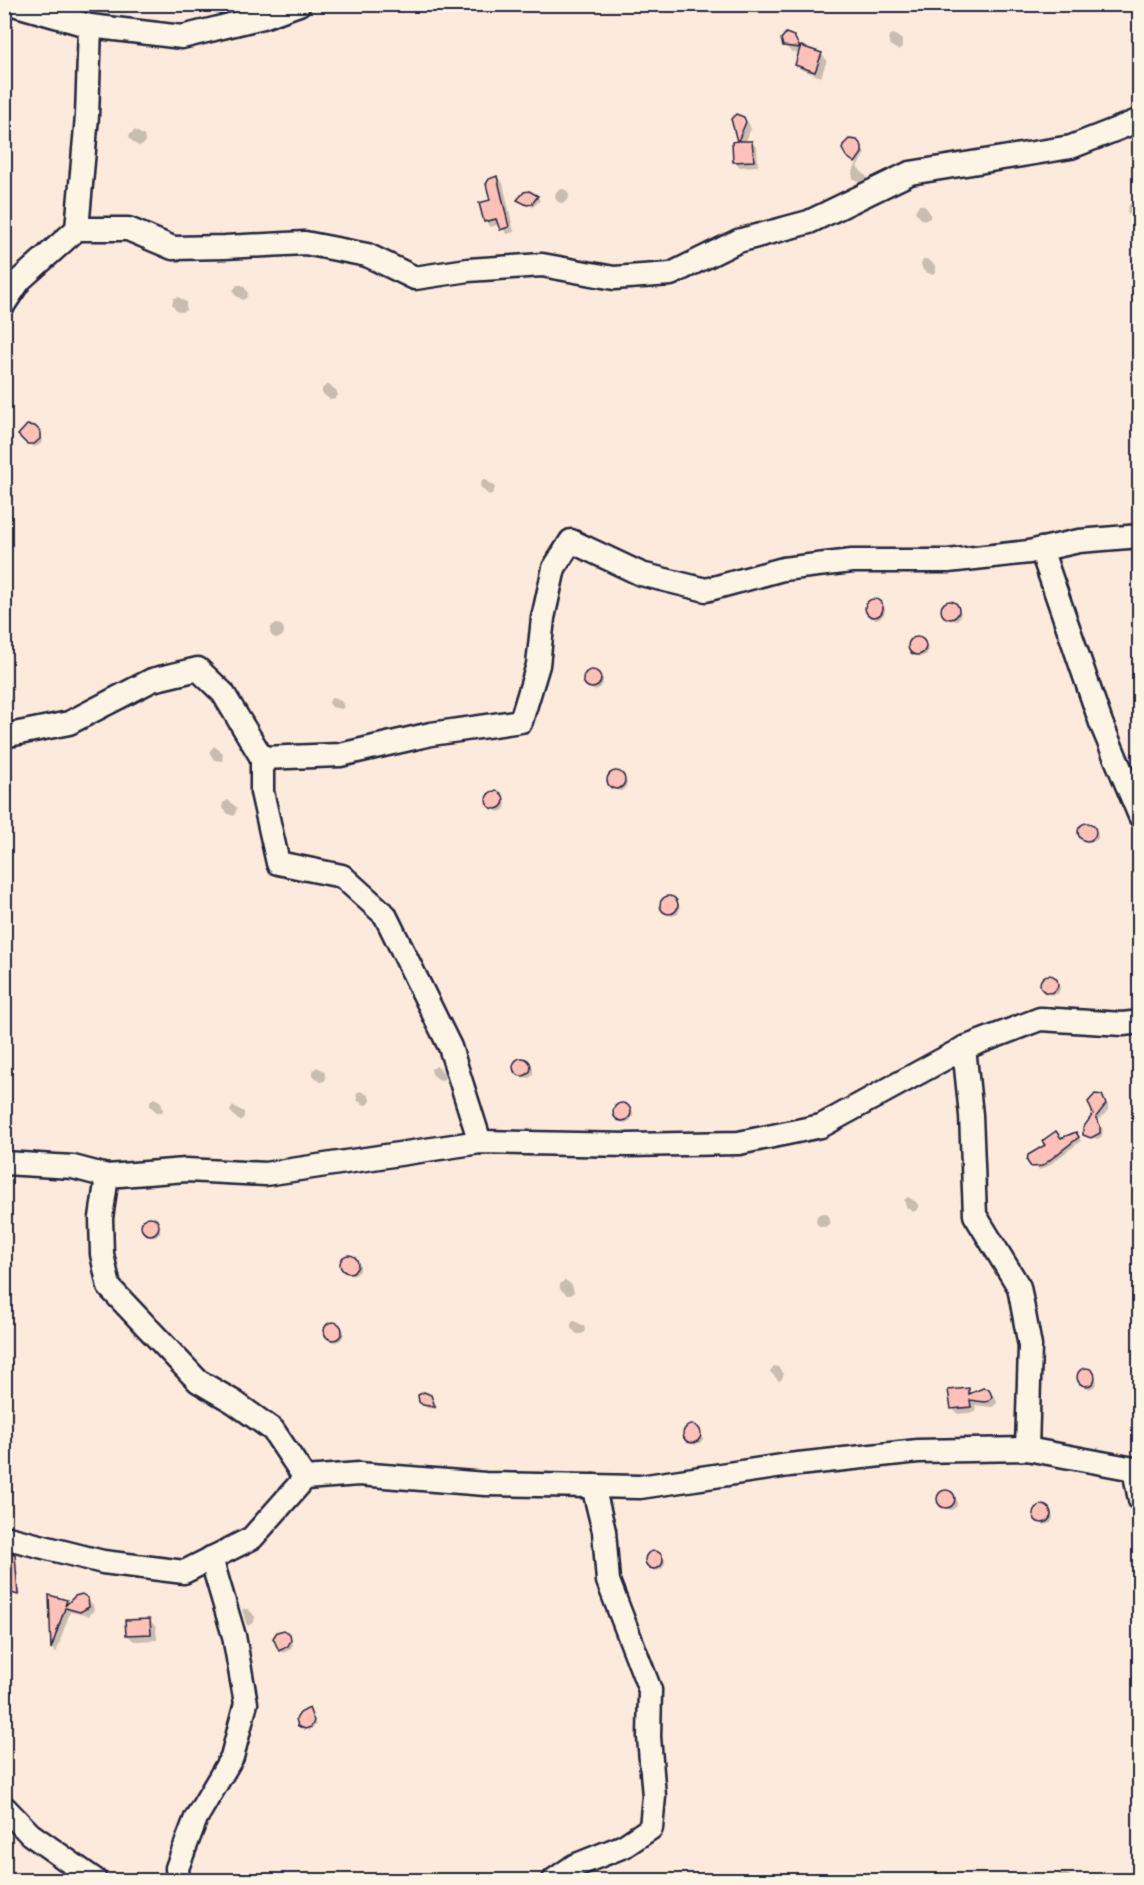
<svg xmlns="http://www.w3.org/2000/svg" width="1144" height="1885" font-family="'Architects Daughter',sans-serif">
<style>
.shadow{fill:#0003}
.building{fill:#fdc1ba;stroke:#22223b;stroke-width:1.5}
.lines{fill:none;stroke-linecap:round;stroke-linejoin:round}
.minor-casing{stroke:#22223b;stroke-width:27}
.minor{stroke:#fcf5e5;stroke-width:22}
</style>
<rect width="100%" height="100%" fill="#fcebdc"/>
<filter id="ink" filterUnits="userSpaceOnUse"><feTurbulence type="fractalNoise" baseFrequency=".0167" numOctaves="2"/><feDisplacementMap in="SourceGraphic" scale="12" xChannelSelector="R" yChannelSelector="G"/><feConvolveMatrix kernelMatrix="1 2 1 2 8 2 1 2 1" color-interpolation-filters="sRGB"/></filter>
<g filter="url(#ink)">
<g class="shadow">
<path d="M894 34 902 40V47L898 50 890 45 888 39 890 35Z"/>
<path d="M791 35 801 48 821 54 827 60 821 77 802 70 797 65 800 53 791 52 785 45Z"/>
<path d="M743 118 749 124 751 129 745 143 751 142 757 148 758 166 740 167 735 161 739 143 733 120Z"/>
<path d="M135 130 144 136 145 141 143 145 138 146 130 139 129 135Z"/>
<path d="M859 143 865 153 857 167 867 177V180L861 184 853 178 852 173 857 163 850 159Z"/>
<path d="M497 177 503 183 514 232 507 234 500 224 491 227 485 221Z"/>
<circle cx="562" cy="196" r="7"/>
<path d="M537 197 540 200 533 207 519 200Z"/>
<path d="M1133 204 1140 208 1139 218 1135 219 1127 212 1129 205Z"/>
<path d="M919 205H924L930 213V218L926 220 921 219 915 211Z"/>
<path d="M927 259 935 265V273L932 275 923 270 921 264 923 260Z"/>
<path d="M237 285H242L245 288 248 293 247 297 243 300 235 295 233 291Z"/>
<path d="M178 297 186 302V310L182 312 177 311 172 304 174 298Z"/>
<path d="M327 384 336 390 338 395 335 399 330 400 322 393V389Z"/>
<path d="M37 429 43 439 40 445 34 447 25 441Z"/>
<path d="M484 479 495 487 493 493 489 495 481 488 480 484Z"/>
<circle cx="876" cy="610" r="9"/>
<path d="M948 603 954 604 961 612 960 617 956 621 950 620 942 612 943 606Z"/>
<circle cx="277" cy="631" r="7"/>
<path d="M918 639 927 645 928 651 926 655 920 657 911 651 910 645 913 640Z"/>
<circle cx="594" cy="681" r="9"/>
<path d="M4 674 8 677 11 699H4Z"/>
<path d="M333 697 341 701 344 706 342 709 332 707 329 703 331 698Z"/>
<path d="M214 746 223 753 222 761 214 760 209 752Z"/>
<path d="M614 773 620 774 627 782 626 787 622 791 616 790 609 782 610 776Z"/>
<path d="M496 793 505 800 506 805 504 810 498 812 489 805 488 799 491 794Z"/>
<path d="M228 800 237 808 234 816 228 814 222 807 223 803Z"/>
<path d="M1085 824 1091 825 1098 834V839L1093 842H1087L1080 833 1081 828Z"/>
<path d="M670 897 679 904 680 909 678 914 672 916 663 909 662 903 663 899Z"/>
<path d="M1051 977 1059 983 1060 989 1058 994 1052 995 1044 989 1042 983 1045 978Z"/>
<path d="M521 1060 526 1061 533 1069V1075L529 1078 523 1077 515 1069 516 1063Z"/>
<path d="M437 1066 446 1075 444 1079 440 1081 432 1074 431 1069Z"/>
<path d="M317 1067 324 1071 326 1079 324 1081 320 1082 313 1075V1070Z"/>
<path d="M360 1091 368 1095 370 1099 369 1104 365 1105 358 1101 356 1094Z"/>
<path d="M1101 1097 1108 1105V1110L1098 1121 1103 1130 1102 1136 1098 1139 1088 1137 1085 1134Z"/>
<path d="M154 1098 161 1102 163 1110 162 1112H157L150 1106V1101Z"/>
<circle cx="624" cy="1114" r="9"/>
<path d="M233 1106 244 1112V1117L241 1120H238L230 1111Z"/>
<path d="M1079 1137 1081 1141 1045 1168 1039 1170 1030 1164 1028 1158 1031 1153 1061 1140Z"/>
<path d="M908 1197 916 1202 919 1206 917 1210 913 1212 906 1207 904 1200Z"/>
<circle cx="823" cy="1220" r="7"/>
<path d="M148 1218 154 1219 160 1228V1233L156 1237 150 1236 143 1228V1222Z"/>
<path d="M348 1257 353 1258 360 1266V1271L355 1275 350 1274 342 1266 343 1260Z"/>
<path d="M565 1280 572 1285 574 1292 571 1295H567L560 1289V1284Z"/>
<path d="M573 1320 584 1326 585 1331 582 1334H577L571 1328V1324Z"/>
<circle cx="335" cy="1333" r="9"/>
<path d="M774 1366 778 1367 784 1374 781 1380 779 1381 770 1372Z"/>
<path d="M1087 1370 1095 1377 1097 1382 1094 1387 1089 1389 1080 1382 1078 1376 1082 1371Z"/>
<path d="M968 1389 973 1394 990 1392 996 1398 997 1403 992 1407 975 1405 976 1412 958 1414 952 1408Z"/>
<path d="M430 1396 434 1400 437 1409 427 1408 420 1401Z"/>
<path d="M693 1427 701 1433 703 1439 700 1443 695 1445 686 1439 684 1433 687 1428Z"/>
<path d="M945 1491 950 1492 957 1501V1506L952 1510 947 1509 939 1501 940 1495Z"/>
<path d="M1044 1506 1052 1513 1053 1518 1051 1523 1045 1525 1037 1518 1035 1513 1038 1508Z"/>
<circle cx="656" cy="1562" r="9"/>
<path d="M14 1578 18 1582 20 1596 6 1591Z"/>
<path d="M50 1597 66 1601 69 1604 87 1599 93 1605 94 1610 89 1616 70 1612 56 1653 52 1649Z"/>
<path d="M242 1609H248L251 1612 255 1617 254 1622 248 1626 246 1623Z"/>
<path d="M149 1620 156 1627 157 1640 134 1641 127 1635Z"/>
<path d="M290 1636 293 1644 291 1649 283 1653 280 1650Z"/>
<path d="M309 1710 316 1725 309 1731 300 1725Z"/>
<path d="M1065 1873 1070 1876 1074 1880H1057L1060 1874Z"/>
</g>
<g class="building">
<path d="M786 33 794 36 800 48 801 46 822 53 815 72 795 65 800 48 783 46 781 39Z"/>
<path d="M736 114 744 117 746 122 738 141H752L754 161 733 162 732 142 737 141 731 119Z"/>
<path d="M849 139 857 140 862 146V153L855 163 846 156 842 149 843 145Z"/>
<path d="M497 176 509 227 500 230 496 219 484 222 479 203 490 200 486 184 489 179Z"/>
<path d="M529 191 538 196 532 204 527 205 517 200 524 192Z"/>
<path d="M27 425 35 426 40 431V439L34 444H27L18 435Z"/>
<circle cx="874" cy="608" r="9"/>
<circle cx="950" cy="610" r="9"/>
<circle cx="917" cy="646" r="9"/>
<circle cx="592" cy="679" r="9"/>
<circle cx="616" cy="780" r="9"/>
<circle cx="495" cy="800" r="9"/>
<circle cx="1087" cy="832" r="9"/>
<circle cx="669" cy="905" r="9"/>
<circle cx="1049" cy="984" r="9"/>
<circle cx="522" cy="1067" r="9"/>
<path d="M1095 1094 1102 1095 1106 1104 1096 1117 1100 1126V1133L1091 1138 1083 1135V1128L1093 1114 1088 1102Z"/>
<circle cx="622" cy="1112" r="9"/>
<path d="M1056 1131 1061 1138 1076 1132 1079 1137 1042 1166 1031 1167 1027 1161 1028 1155 1045 1145 1042 1141Z"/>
<circle cx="150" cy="1226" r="9"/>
<circle cx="349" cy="1264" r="9"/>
<circle cx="333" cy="1331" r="9"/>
<circle cx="1086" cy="1377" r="9"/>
<path d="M969 1388V1394L983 1388 989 1389 992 1397 989 1401 985 1402 970 1400 971 1407 951 1409 948 1390Z"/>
<path d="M424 1392 431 1395 435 1407 423 1405 419 1402 418 1395Z"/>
<circle cx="692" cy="1434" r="9"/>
<circle cx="946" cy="1499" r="9"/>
<circle cx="1042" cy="1514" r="9"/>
<circle cx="654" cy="1560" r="9"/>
<path d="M4 1553 15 1554 18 1595 4 1591Z"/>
<path d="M82 1594 88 1598 89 1607 80 1612 65 1608 51 1649 49 1595 67 1600 65 1606 75 1596Z"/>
<path d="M150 1619 151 1634 126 1635 125 1620Z"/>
<path d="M284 1630 290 1634 291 1640 288 1646 279 1651 273 1638 277 1632Z"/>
<path d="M309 1708 314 1721 311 1727 305 1729 298 1726 296 1719 300 1713Z"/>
</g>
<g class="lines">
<defs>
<g id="minor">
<path d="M13 4 90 26 182 37 263 17 299 4"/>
<path d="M77 229 87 116 90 26"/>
<path d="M4 304 20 280 77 229H128L173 248 225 247 305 243 367 255 415 278 468 270 542 265 614 278 671 274 738 241 809 222 910 173 1071 147 1140 120"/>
<path d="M1041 549 1101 723 1140 816"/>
<path d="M4 736 69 723 152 680 198 669 223 693 262 758V792L278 863 342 876 385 915 450 1047 480 1142"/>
<path d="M262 758 340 755 431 734 521 721 538 665 543 618 554 568 571 541 641 574 706 590 783 569 852 561H948L1029 552 1079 541 1140 536"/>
<path d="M964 1048 971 1115 975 1215 1019 1287 1030 1346 1027 1449"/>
<path d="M4 1163 73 1167 107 1176 186 1170 265 1174 480 1142 628 1145 739 1143 821 1126 964 1048 1040 1019 1123 1024 1140 1022"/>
<path d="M107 1176 101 1218 102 1254 109 1287 198 1381 234 1402 273 1430 305 1478"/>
<path d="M1134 1469 1140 1500"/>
<path d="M4 1537 103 1562 184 1572 252 1538 305 1478 359 1474 485 1484 640 1487 789 1465 918 1451 1027 1449 1134 1469 1140 1468"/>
<path d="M4 1807 30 1834 95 1880"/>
<path d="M178 1880 177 1868 196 1818 232 1757 246 1703 234 1636 211 1558"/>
<path d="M554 1880 574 1866 624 1846 651 1828 654 1796 649 1737 650 1690 608 1581 604 1531 593 1486"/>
</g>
</defs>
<use href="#minor" class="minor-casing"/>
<use href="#minor" class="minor"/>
</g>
</g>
<rect width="1144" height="1885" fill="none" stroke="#fcf5e5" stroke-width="24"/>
<rect x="12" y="12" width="1120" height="1861" fill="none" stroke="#22223b" stroke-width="2" filter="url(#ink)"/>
</svg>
